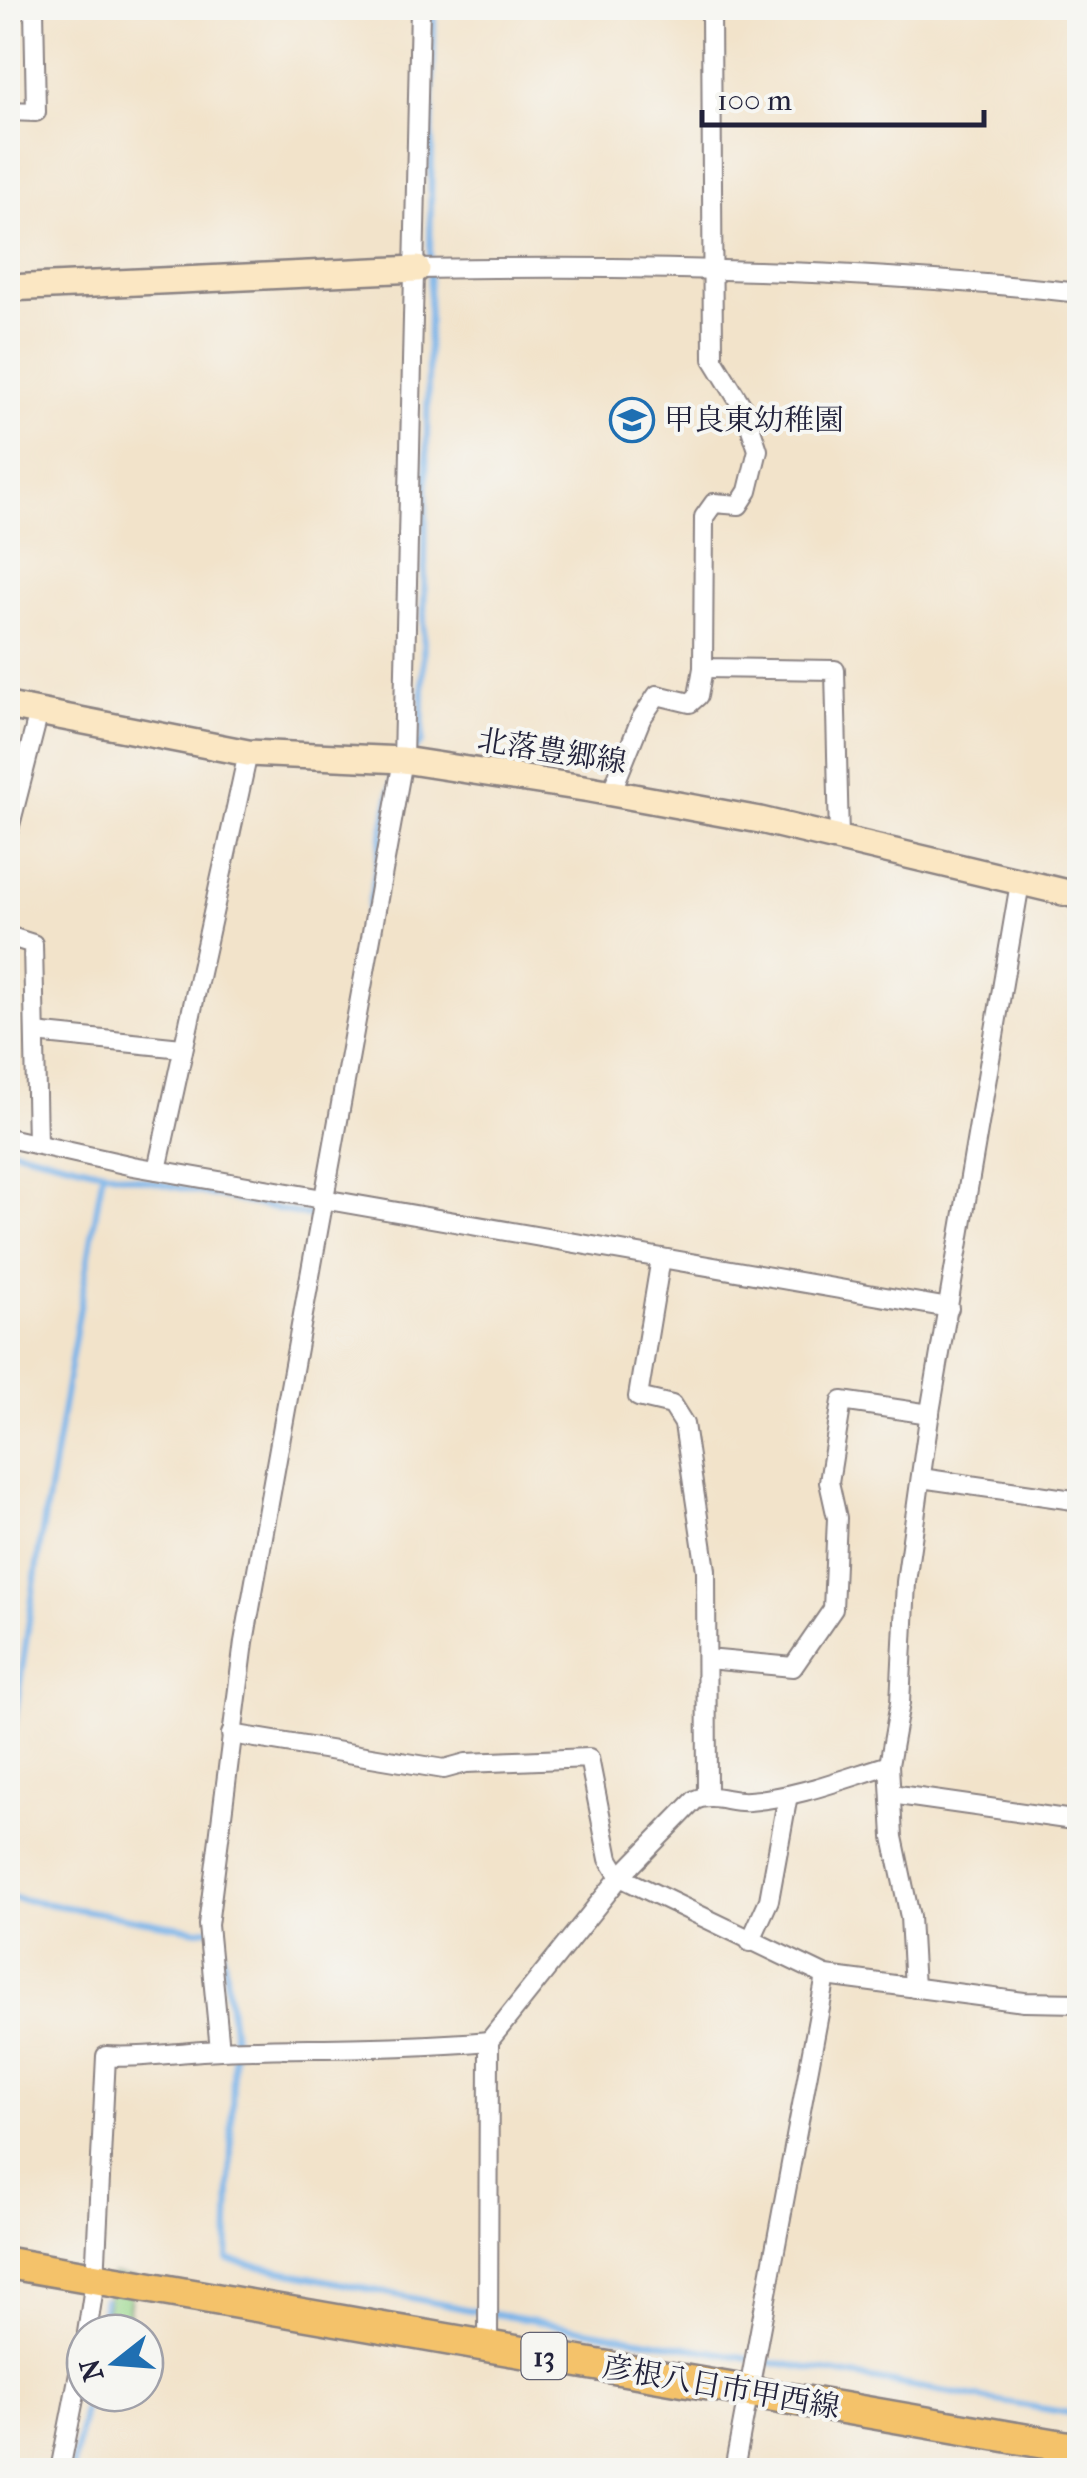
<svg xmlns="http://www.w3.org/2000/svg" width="1087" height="2478" font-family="'IM FELL French Canon','Noto Serif JP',serif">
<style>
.green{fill:#99d78c;stroke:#5e7c64;stroke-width:2.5}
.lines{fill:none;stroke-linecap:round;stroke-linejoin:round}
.stream{stroke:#78b3e9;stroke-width:6}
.street-casing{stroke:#8a8282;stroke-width:22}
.secondary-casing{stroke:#8a8282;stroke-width:30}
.primary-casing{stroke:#8a8282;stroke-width:35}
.street{stroke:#fff;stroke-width:18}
.secondary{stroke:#fbe7c3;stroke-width:25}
.primary{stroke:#f4c26a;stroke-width:30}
.labels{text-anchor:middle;stroke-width:8;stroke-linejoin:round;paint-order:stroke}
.shield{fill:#f6f6f2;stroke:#626272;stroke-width:2.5}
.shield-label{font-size:28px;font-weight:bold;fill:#22223b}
.poi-label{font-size:30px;fill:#22223b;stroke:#f6f6f2;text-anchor:start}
.street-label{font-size:30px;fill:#22223b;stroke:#f6f6f2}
</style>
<rect width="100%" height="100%" fill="#f6f6f2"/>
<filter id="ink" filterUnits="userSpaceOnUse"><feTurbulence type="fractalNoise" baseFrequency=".01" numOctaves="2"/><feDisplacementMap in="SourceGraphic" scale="20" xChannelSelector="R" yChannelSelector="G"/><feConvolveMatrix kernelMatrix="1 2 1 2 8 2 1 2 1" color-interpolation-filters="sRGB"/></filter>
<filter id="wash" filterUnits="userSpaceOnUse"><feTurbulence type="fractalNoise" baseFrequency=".0048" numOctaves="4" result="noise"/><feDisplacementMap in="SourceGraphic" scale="40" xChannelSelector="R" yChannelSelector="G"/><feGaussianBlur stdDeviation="2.25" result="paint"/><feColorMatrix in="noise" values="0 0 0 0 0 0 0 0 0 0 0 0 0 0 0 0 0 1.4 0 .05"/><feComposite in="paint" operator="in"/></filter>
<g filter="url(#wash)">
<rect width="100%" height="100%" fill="#f2e3ca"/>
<path class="green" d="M112 2274 133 2278 126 2333H102Z"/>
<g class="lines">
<g class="stream">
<path d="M412 752 422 741 434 8"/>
<path d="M348 1016 394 773"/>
<path d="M8 1148 103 1171 40 1544 8 1767"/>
<path d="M103 1171 309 1216 319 1180"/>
<path d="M8 1897 198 1930 220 1928 234 2038 228 2260 470 2310 1080 2415"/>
<path d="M98 2333 104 2300"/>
<path d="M72 2470 87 2393"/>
</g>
</g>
</g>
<g filter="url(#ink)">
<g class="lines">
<defs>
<g id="street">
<path d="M711 8 713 359 745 411 758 450 748 491 739 505 714 503 704 517 703 668 835 670 839 838"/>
<path d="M8 111 36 112 34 8"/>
<path d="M417 269C634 265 864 269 1080 293"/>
<path d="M611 793 641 719 657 695 690 703 698 696 703 668"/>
<path d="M8 833 39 712"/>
<path d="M8 936 33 944 37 1144"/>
<path d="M35 1033 182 1048"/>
<path d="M8 1138 133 1166 949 1308"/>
<path d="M157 1170 248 753"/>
<path d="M661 1258 638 1397 672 1405 684 1424 706 1570 707 1794"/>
<path d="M921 1478 1080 1501"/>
<path d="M707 1659 793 1667 833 1609 837 1518 829 1482 842 1401 930 1414"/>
<path d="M231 1734 444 1769 466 1763 589 1758 609 1859 620 1877 826 1976 1024 2002 1080 2003"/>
<path d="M891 1794 1080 1821"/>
<path d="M750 1942 769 1900 788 1795"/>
<path d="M914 1988 910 1917 893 1837 889 1765 900 1703 906 1582 929 1418 1020 883"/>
<path d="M220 2050 208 1925 244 1642 403 760 420 8"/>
<path d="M87 2333 95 2280 106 2056C145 2059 182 2051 221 2050 311 2047 400 2049 489 2041"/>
<path d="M488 2346 489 2041 620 1877 695 1800C714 1792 730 1803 749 1801 798 1797 843 1779 889 1765"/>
<path d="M60 2470 85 2343"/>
<path d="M734 2470 826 1976"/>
</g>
<g id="secondary">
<path d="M8 288 417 269"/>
<path d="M8 706 248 753 403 760 590 789 760 820 1080 896"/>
</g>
<path id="primary" d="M8 2263 1080 2449"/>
</defs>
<use href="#street" class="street-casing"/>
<use href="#secondary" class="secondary-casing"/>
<use href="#primary" class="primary-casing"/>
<use href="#street" class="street"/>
<use href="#secondary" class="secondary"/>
<use href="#primary" class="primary"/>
</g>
</g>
<defs>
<symbol id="school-ring" viewBox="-11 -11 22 22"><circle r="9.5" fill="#f6f6f2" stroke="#1f6fb2" stroke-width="1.5"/><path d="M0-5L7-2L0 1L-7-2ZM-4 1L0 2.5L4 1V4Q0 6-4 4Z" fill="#1f6fb2"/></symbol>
</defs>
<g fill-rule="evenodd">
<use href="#school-ring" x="607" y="395" width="50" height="50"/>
</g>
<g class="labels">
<rect class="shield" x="521.5" y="2333" width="45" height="46" rx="8"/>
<g class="shield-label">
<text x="544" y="2366">13</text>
</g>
<g class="poi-label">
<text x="664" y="430">甲良東幼稚園</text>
</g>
<g class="street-label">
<text transform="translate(552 751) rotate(9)" y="10">北落豊郷線</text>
<text transform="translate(721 2387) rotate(10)" y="10">彦根八日市甲西線</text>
</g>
</g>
<rect width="1087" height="2478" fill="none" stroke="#f6f6f2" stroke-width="40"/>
<g transform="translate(115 2363) rotate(253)"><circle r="48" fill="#f6f6f2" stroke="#a1a1a9" stroke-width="2.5"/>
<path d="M0-8L18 38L0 25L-18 38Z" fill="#1f6fb2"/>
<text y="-15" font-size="28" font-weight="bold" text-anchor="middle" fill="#22223b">N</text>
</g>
<path d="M702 110v15h282v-15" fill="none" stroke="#22223b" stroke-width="5"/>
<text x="717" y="110" font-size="30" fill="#22223b" stroke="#f6f6f2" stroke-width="8" paint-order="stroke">100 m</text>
</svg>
